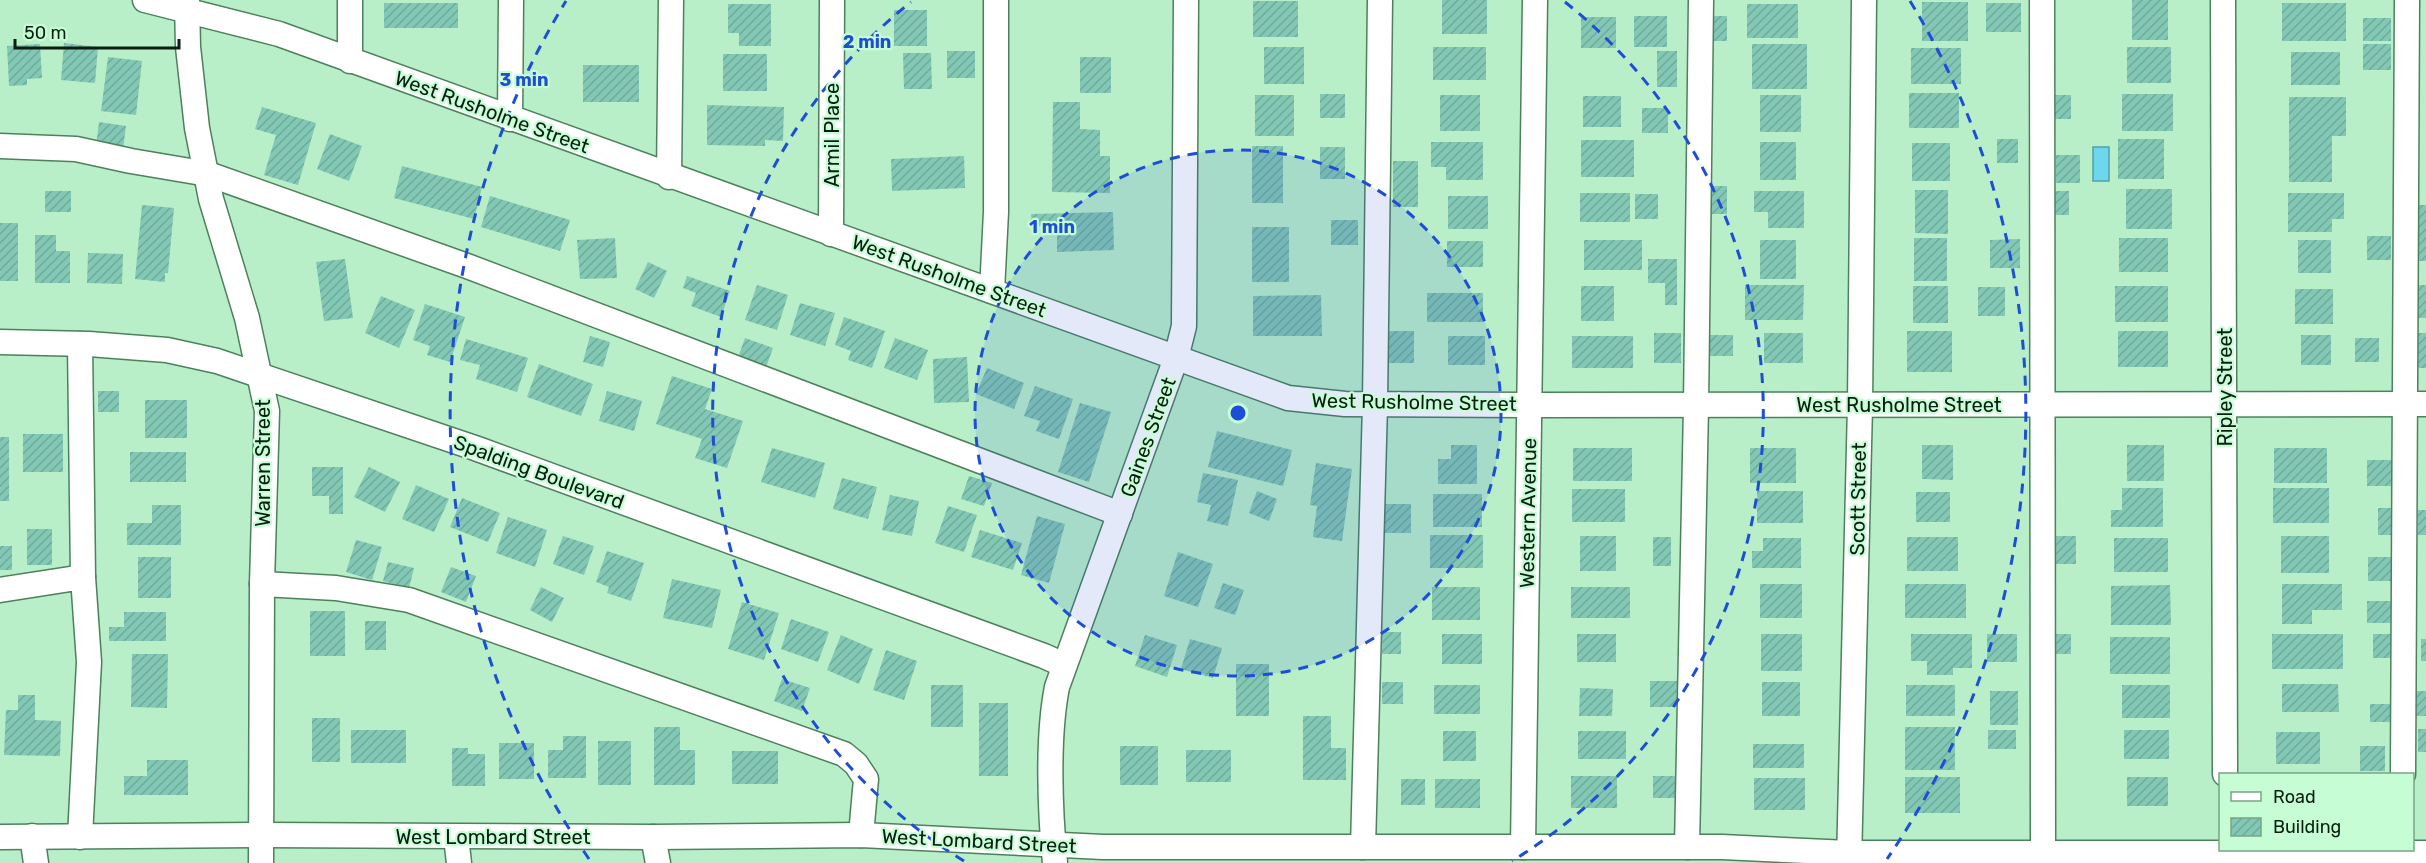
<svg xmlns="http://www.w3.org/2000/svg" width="2426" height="863" font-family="Rubik,sans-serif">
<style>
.water{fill:#6ed7ee;stroke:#50a0ac;stroke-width:1.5}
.building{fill:url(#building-hatch)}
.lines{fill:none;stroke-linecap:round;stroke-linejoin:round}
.minor-casing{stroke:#4d805d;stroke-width:27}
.minor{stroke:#fff;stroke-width:24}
.ring{fill:none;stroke:#1d4ed8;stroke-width:3;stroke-dasharray:10 8}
.labels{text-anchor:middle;stroke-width:4.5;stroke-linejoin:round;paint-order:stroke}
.street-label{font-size:20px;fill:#091e11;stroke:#c6fdd5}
.centre{fill:#1d4ed8;stroke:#c6fdd5;stroke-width:3}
.ring-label{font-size:18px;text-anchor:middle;font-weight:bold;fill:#1d4ed8;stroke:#c6fdd5;stroke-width:4.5;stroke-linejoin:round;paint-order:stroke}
</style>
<defs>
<pattern id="building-hatch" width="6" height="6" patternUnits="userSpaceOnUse" patternTransform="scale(1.5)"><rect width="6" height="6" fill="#82c8b4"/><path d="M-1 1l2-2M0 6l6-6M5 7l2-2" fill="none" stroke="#6fab9a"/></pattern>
</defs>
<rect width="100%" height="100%" fill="#b9efc8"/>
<rect class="water" x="2093" y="147" width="16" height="34"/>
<g class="building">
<rect x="1442" y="0" width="45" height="34"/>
<rect x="2132" y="0" width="36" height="40"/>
<rect x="1253" y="1" width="45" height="36"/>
<rect x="1922" y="2" width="46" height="39"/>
<rect x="384" y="3" width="74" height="25"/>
<rect x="1986" y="3" width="35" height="29"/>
<rect x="2282" y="3" width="64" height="38"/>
<path d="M728 4H771V46H739V33H728Z"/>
<rect x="1747" y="4" width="51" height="34"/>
<rect x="894" y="10" width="33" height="36"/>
<rect x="1634" y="16" width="33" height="31"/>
<rect x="1705" y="16" width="22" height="25"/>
<rect x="1581" y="17" width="35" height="31"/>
<rect x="2363" y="18" width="28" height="23"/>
<path d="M64 43 98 47 95 83 61 80Z"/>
<path d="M40 44 42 78 27 79V85L9 86 7 46Z"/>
<rect x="1752" y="44" width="55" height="45"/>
<rect x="2363" y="44" width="28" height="26"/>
<rect x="1264" y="47" width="40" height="37"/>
<rect x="1433" y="47" width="53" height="33"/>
<rect x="2127" y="47" width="44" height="36"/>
<rect x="1911" y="48" width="50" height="36"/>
<rect x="947" y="51" width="28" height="27"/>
<rect x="1657" y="51" width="20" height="36"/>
<rect x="2291" y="52" width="49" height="33"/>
<path d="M903 53H931L932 89H904Z"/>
<rect x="723" y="54" width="44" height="37"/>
<path d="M108 57 142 61 136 115 101 111Z"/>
<rect x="1080" y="57" width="31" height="36"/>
<rect x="583" y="65" width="56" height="37"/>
<rect x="1909" y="93" width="50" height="35"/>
<rect x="1320" y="94" width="25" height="24"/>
<rect x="2122" y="94" width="51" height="37"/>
<rect x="1255" y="95" width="39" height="41"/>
<rect x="1440" y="95" width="40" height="36"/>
<rect x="1760" y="95" width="41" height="37"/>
<rect x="2049" y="95" width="22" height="24"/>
<rect x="1583" y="96" width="38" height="31"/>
<path d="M2289 97H2346V136H2332V182H2289Z"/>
<path d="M1053 102H1080V129L1100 130V156H1110V193L1052 192Z"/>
<path d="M707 105 784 107 783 141 765 140V146L707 145Z"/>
<path d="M262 107 316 123 298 185 264 175 276 135 255 129Z"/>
<rect x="1642" y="108" width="26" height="25"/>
<path d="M99 122 126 126 123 149 96 146Z"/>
<path d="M330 134 362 146 349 181 317 169Z"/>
<rect x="1997" y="139" width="21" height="24"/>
<rect x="2118" y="139" width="46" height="40"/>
<rect x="1581" y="140" width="53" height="37"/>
<path d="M1431 142H1483V180H1446V167H1431Z"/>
<rect x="1760" y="142" width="36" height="38"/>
<rect x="1912" y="143" width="38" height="38"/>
<rect x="1252" y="146" width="31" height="57"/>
<rect x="1320" y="147" width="25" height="32"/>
<rect x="2056" y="155" width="24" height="28"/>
<path d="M964 156 965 188 892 191 891 159Z"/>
<rect x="1393" y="161" width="25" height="46"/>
<path d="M402 166 482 187 474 219 394 198Z"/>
<rect x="1705" y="186" width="22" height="28"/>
<rect x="2126" y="189" width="46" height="40"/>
<path d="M1915 190H1948V234L1915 233Z"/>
<rect x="45" y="191" width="26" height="21"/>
<path d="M1754 191H1804V228H1768V212H1754Z"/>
<rect x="2049" y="191" width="20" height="24"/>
<rect x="1580" y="193" width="50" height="29"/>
<path d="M2288 193H2344V219H2332V232H2288Z"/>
<rect x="1635" y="194" width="23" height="25"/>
<path d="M490 196 570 220 560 251 481 227Z"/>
<rect x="1448" y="196" width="40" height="33"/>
<path d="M142 205 174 208 168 273H165V282L135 279Z"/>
<rect x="2418" y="205" width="8" height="56"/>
<path d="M1113 212 1114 250 1057 252V226H1032L1031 214Z"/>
<rect x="1331" y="220" width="27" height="25"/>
<rect x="0" y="223" width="18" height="58"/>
<rect x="1252" y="227" width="37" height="55"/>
<path d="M35 235H56V251H70V283H35Z"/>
<rect x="2367" y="236" width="24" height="24"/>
<path d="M615 238 617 278 580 279 577 240Z"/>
<rect x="1914" y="238" width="33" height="43"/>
<rect x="2119" y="238" width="49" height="34"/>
<path d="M2020 239V268H1990V240Z"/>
<rect x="1584" y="240" width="58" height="30"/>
<rect x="1760" y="240" width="36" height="39"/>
<rect x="2298" y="240" width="33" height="33"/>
<rect x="1447" y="241" width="36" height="26"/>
<path d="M88 253 123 254 122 284 87 283Z"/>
<path d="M345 259 353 318 324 321 316 262Z"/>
<path d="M1648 259H1677V305H1665V283H1648Z"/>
<path d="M648 262 667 271 654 298 635 289Z"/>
<path d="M687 276 730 291 721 317 691 306 696 293 683 288Z"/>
<path d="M757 285 788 295 777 330 745 320Z"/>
<path d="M1745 285H1804L1803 320H1745Z"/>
<rect x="2418" y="285" width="8" height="33"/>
<rect x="1581" y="286" width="33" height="35"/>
<rect x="1913" y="286" width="35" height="37"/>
<rect x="2115" y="286" width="53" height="36"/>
<rect x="1978" y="287" width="27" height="29"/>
<rect x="2295" y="289" width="38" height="35"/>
<rect x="1427" y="293" width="56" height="29"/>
<path d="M1321 295 1322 336H1253V296Z"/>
<path d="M381 296 415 310 399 348 365 333Z"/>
<path d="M800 303 835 313 825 346 790 335Z"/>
<path d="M425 304 465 317 450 362 427 355 430 346 413 340Z"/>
<path d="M844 317 885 331 872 368 848 360 851 351 835 345Z"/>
<rect x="1387" y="331" width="27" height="32"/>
<rect x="1907" y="331" width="45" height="41"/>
<rect x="2118" y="331" width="50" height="36"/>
<rect x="1654" y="333" width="27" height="30"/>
<rect x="1764" y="333" width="39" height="30"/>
<rect x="2414" y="333" width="12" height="35"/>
<rect x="1709" y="335" width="24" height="21"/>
<rect x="2301" y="335" width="30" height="30"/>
<path d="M590 336 610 342 603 367 583 362Z"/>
<rect x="1448" y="336" width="37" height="29"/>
<rect x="1572" y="336" width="61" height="32"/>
<path d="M745 338 773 348 764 373 736 363Z"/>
<path d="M895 338 928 350 917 380 884 368Z"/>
<rect x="2355" y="338" width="24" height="24"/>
<path d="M466 339 528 358 517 392 476 379 480 365 460 360Z"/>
<path d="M967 357 969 402 934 403 933 359Z"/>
<path d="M539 364 593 384 581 416 527 397Z"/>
<path d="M987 368 1024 383 1014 409 976 394Z"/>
<path d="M672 376 712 389 705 409 743 421 727 468 695 458 702 439 656 424Z"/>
<path d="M1035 386 1073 399 1059 439 1036 431 1040 421 1024 416Z"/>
<rect x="98" y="391" width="21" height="21"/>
<path d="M607 391 642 401 634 431 599 421Z"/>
<rect x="145" y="400" width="42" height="38"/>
<path d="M1080 403 1111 412 1089 482 1058 472Z"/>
<path d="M1217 431 1292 450 1283 486 1208 467Z"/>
<rect x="23" y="434" width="40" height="38"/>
<rect x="0" y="437" width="9" height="64"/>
<path d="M1451 445H1477V484H1438V459H1451Z"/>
<path d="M1922 445H1953V480L1922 479Z"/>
<rect x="2127" y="445" width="37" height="36"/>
<path d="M772 448 825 463 815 498 761 482Z"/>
<rect x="1573" y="448" width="59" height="33"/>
<rect x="1750" y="448" width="46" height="35"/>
<rect x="2274" y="448" width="53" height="35"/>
<rect x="130" y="452" width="56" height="30"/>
<rect x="2367" y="460" width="25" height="26"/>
<path d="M1316 463 1352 469 1342 541 1313 537 1317 506 1310 505Z"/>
<path d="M312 467H343V514H329V496H312Z"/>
<path d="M369 467 400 482 385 512 354 497Z"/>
<path d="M1203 473 1238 480 1228 526 1207 521 1211 505 1197 502Z"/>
<path d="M969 476 992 483 984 506 961 499Z"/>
<path d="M842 478 877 487 868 519 833 509Z"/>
<path d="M416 485 449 499 434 532 402 519Z"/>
<path d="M2122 488H2163V527H2111V510H2122Z"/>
<rect x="2273" y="488" width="56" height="35"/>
<rect x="1572" y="489" width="53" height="33"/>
<path d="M1257 491 1277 499 1269 521 1249 513Z"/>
<rect x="1757" y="491" width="46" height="32"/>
<rect x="1916" y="492" width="34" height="30"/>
<rect x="1433" y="494" width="49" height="33"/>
<path d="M890 495 919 501 912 536 882 530Z"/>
<path d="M462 498 500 513 488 542 450 527Z"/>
<rect x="1382" y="504" width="29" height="29"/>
<path d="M152 505H181V545H127V523H152Z"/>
<path d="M948 506 977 515 964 552 935 543Z"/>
<rect x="2378" y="508" width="16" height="27"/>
<rect x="2418" y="510" width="8" height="25"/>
<path d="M1037 516 1065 524 1049 583 1021 575Z"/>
<path d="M508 517 547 530 535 567 496 553Z"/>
<rect x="27" y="529" width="25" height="36"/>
<path d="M980 530 1022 543 1013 570 971 557Z"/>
<rect x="1430" y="535" width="53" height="33"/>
<path d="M563 536 594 546 584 575 553 564Z"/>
<rect x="1580" y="536" width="36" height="35"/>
<rect x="2050" y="536" width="26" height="28"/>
<rect x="2281" y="536" width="48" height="37"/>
<rect x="1653" y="537" width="18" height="29"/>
<rect x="1907" y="537" width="51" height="34"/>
<path d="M1763 538H1801V568H1752V551H1763Z"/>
<rect x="2114" y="538" width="54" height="34"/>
<path d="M356 540 382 547 372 580 346 572Z"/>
<rect x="0" y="546" width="12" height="24"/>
<path d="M607 551 644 563 631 601 607 593 609 587 596 582Z"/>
<path d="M1178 552 1213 564 1198 607 1164 596Z"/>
<rect x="138" y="557" width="33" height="41"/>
<rect x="2368" y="557" width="23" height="24"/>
<path d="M388 562 414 568 409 588 383 581Z"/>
<path d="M451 567 476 576 466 602 441 592Z"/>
<path d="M672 579 721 590 712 628 663 618Z"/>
<path d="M1223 583 1244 590 1235 615 1214 608Z"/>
<rect x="1760" y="584" width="42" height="34"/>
<rect x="1905" y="584" width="61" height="34"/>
<path d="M2282 584H2342V610H2312V624H2282Z"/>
<path d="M2170 585 2171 625H2111V586Z"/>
<path d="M541 587 564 598 552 622 530 610Z"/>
<rect x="1432" y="587" width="48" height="33"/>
<rect x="1571" y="587" width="59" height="31"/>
<rect x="2367" y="601" width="26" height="22"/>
<path d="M742 602 779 613 764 660 728 649Z"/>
<rect x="310" y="611" width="35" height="45"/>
<path d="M124 612H166V641H109V627H124Z"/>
<path d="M791 619 829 632 818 662 781 649Z"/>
<rect x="365" y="621" width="21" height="29"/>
<rect x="1382" y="632" width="19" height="22"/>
<rect x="1442" y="634" width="40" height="30"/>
<rect x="1577" y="634" width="39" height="28"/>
<rect x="1761" y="634" width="41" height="37"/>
<path d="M1911 634H1972V668H1953V675H1927V661H1911Z"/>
<rect x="1987" y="634" width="30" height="28"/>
<rect x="2051" y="634" width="20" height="20"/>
<rect x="2272" y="634" width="71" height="35"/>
<rect x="2373" y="634" width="18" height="24"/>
<path d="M841 635 873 649 859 684 827 670Z"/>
<path d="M1145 635 1177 645 1167 677 1135 666Z"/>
<rect x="2110" y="637" width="60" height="37"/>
<path d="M1190 639 1222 648 1213 678 1181 669Z"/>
<rect x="2421" y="639" width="5" height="22"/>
<path d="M886 650 917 661 904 700 873 690Z"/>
<path d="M132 654H168L167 708 131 707Z"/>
<rect x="1236" y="664" width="33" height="52"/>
<path d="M782 679 810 688 802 711 774 701Z"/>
<rect x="1650" y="681" width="27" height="26"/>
<rect x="1382" y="682" width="21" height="22"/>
<rect x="1762" y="682" width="38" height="34"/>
<path d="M2282 684H2338L2339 712H2282Z"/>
<rect x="931" y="685" width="32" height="42"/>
<rect x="1434" y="685" width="46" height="29"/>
<rect x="1906" y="685" width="49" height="31"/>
<rect x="2122" y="685" width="48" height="33"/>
<path d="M1580 688 1613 689 1612 716H1579Z"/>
<rect x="1990" y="691" width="28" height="34"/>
<rect x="2416" y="691" width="10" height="25"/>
<path d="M18 695H35V720L61 721 60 756 4 755 6 710H18Z"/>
<rect x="979" y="703" width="29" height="73"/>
<rect x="2370" y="704" width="20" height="18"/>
<path d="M1303 716H1331V748H1346V780H1303Z"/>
<rect x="312" y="718" width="28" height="44"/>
<path d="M654 727H680V750H695V785H654Z"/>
<rect x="1905" y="727" width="50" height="43"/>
<rect x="2418" y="729" width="8" height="23"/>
<rect x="351" y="730" width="55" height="33"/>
<rect x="1988" y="730" width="28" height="19"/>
<rect x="2124" y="730" width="45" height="29"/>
<rect x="1443" y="731" width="33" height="30"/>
<rect x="1578" y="731" width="48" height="28"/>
<rect x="2276" y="732" width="44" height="32"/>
<path d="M563 736H586V778H548V750H563Z"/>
<rect x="598" y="741" width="33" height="44"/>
<rect x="499" y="743" width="35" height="36"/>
<rect x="1753" y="744" width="51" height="24"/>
<rect x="1120" y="746" width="38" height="39"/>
<rect x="2360" y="746" width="25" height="25"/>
<path d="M452 748H468V754H485V786H452Z"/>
<rect x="1186" y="750" width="45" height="32"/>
<rect x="732" y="751" width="46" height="33"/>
<path d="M147 760H188V795H124V776H147Z"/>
<rect x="1571" y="776" width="46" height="32"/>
<rect x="1653" y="776" width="23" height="22"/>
<rect x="1905" y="777" width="55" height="36"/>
<rect x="2127" y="777" width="41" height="29"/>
<rect x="1754" y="778" width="51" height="32"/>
<rect x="1401" y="779" width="24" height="26"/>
<rect x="1435" y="779" width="45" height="29"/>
</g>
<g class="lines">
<defs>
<g id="minor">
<path d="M145 0 279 34 1288 398 1345 404 1530 405 2426 404"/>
<path d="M187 0 188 47 197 128 211 199 247 318 267 411 262 584 261 863"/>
<path d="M350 0V61"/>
<path d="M2042 0 2043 853"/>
<path d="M2223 0 2225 774"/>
<path d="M510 119 511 0"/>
<path d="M0 146 76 149 131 161 208 174 467 266 1120 514"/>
<path d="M669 177 671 0"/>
<path d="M831 234 832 0"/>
<path d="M992 291 996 212V0"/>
<path d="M0 342 89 344 167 350 217 361 475 448 1044 656 1064 665"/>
<path d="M80 344 83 577"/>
<path d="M262 584 336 588 409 600 844 754 856 764 866 779 861 835"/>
<path d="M0 590 83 577 89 662 80 837"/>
<path d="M2403 774 2407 0"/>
<path d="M32 836 36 863"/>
<path d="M0 837 261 835 653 837 861 835 1103 847H1722L1849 853H2426"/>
<path d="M456 837 459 863"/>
<path d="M653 837 658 863"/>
<path d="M1363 847 1375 404 1380 0"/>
<path d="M1523 847 1535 0"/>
<path d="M1687 847 1696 406 1701 0"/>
<path d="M1055 863C1050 811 1047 738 1057 687L1176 358 1184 326 1186 0"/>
<path d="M1849 863 1860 405 1864 0"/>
</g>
</defs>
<use href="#minor" class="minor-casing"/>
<use href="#minor" class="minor"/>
</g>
<circle cx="1238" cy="413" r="263" fill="#1d4ed8" fill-opacity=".12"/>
<g class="ring">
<circle cx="1238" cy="413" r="263"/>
<path d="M964 861A525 525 0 0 1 911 2M1565 2A525 525 0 0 1 1512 861"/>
<path d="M589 859A788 788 0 0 1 566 1M1910 1A788 788 0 0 1 1887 859"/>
</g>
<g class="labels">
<g class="street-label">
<text transform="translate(492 112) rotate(20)" y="7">West Rusholme Street</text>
<text transform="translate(832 135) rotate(-90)" y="7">Armil Place</text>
<text transform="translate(949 276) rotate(20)" y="7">West Rusholme Street</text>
<text transform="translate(2225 387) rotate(-90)" y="7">Ripley Street</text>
<text transform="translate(1414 402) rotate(1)" y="7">West Rusholme Street</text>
<text x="1899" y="412">West Rusholme Street</text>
<text transform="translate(1148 437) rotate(-70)" y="7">Gaines Street</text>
<text transform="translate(263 463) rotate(-90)" y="7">Warren Street</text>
<text transform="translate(539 472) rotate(20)" y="7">Spalding Boulevard</text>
<text transform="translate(1858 499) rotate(-89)" y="7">Scott Street</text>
<text transform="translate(1528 513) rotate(-89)" y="7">Western Avenue</text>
<text x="493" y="844">West Lombard Street</text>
<text transform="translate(979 841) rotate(3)" y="7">West Lombard Street</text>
</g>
</g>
<circle cx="1238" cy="413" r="9" class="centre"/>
<g class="ring-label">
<text x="867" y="48">2 min</text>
<text x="524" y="86">3 min</text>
<text x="1052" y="233">1 min</text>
</g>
<rect x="2219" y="773" width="195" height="78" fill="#c6fdd5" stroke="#7aa487" stroke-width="1.5"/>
<rect x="2231" y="792" width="30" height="9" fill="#ffffff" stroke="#7aa487" stroke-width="1.5"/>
<text x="2273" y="803" font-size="18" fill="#091e11">Road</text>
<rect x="2231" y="818" width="30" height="18" fill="url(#building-hatch)" stroke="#7aa487" stroke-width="1.5"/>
<text x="2273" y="833" font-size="18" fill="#091e11">Building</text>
<path d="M15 39v9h164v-9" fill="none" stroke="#091e11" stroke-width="3"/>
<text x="24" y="39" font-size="18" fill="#091e11" stroke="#c6fdd5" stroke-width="4.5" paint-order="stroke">50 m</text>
</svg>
